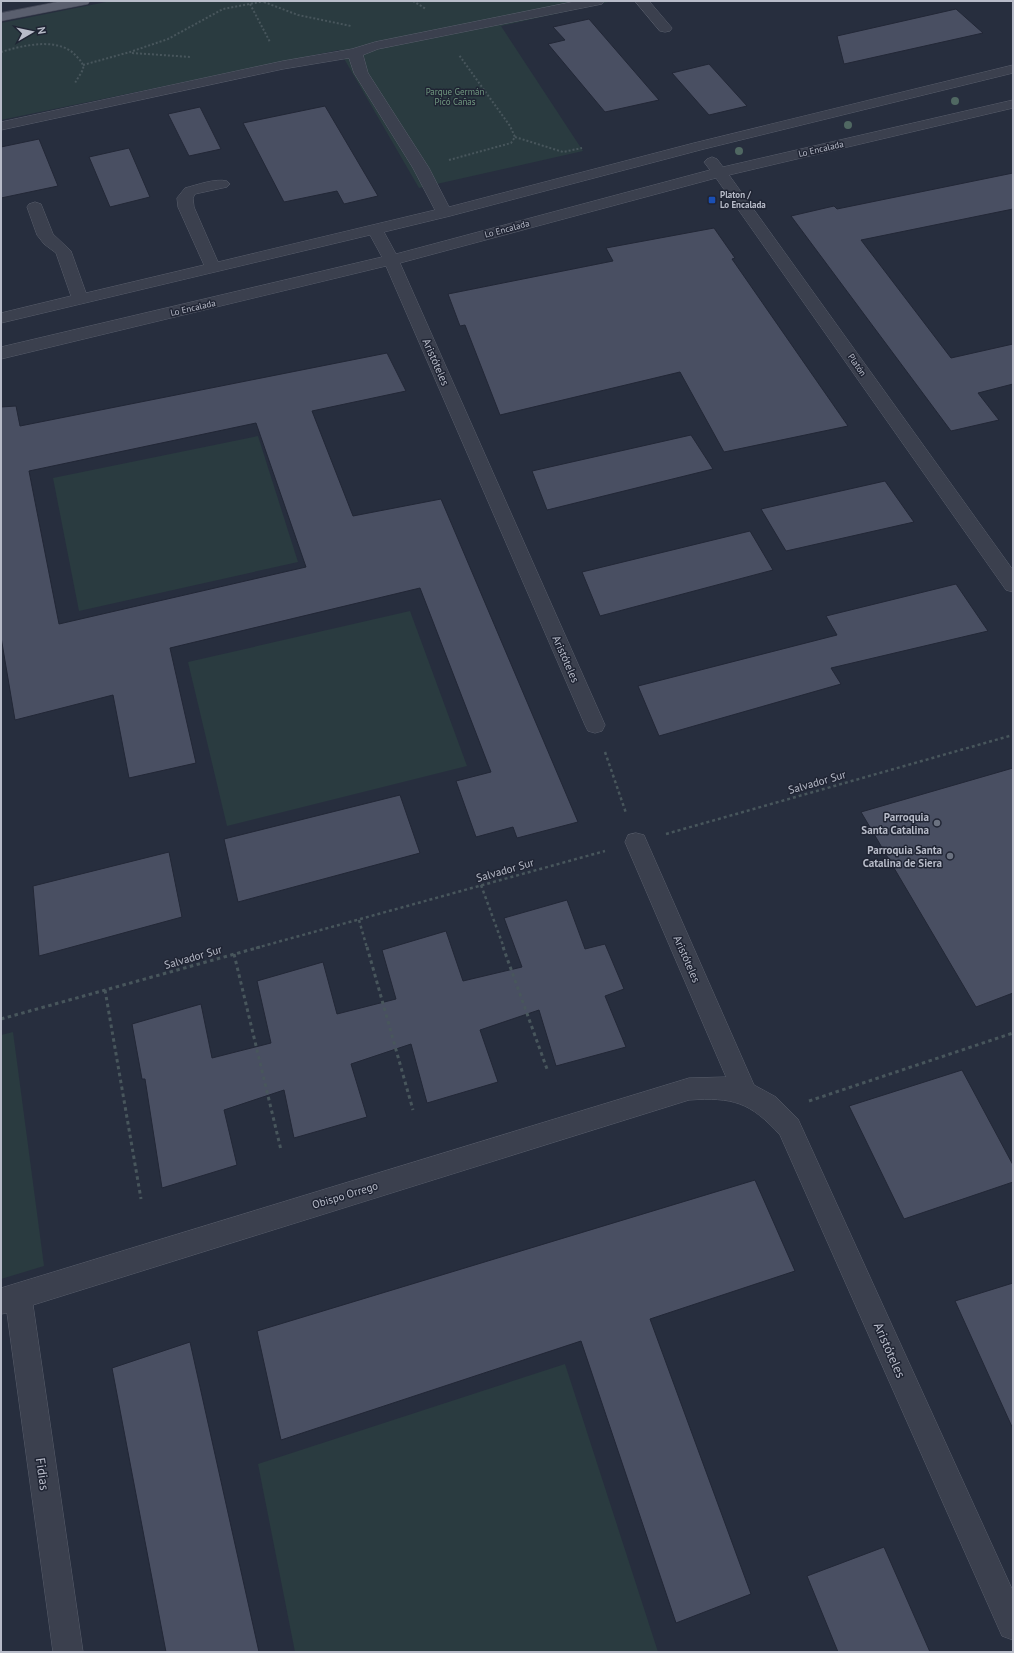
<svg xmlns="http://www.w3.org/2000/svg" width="1014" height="1653" font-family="'PT Sans',sans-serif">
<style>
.green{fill:#2a3b40}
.building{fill:#494f62;stroke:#222736;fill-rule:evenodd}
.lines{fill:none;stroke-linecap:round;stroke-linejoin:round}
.minor-casing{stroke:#595e6c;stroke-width:1}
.major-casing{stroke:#454958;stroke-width:1}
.path-far2{stroke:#48565c;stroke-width:2;stroke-dasharray:2 2;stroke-linecap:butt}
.path-far1{stroke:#48565c;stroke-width:2.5;stroke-dasharray:3 3;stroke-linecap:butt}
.path{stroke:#48565c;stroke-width:3;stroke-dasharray:3.5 3.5;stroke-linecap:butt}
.minor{fill:#3b404e;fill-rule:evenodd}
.major{fill:#5a5f6e;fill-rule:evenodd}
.tree{fill:#506862}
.transit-dot{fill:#1a4fb4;stroke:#202534;stroke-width:1.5}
.worship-dot{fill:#6b7280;stroke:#202534;stroke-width:1.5}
.labels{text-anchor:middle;stroke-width:3;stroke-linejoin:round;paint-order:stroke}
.far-park-label{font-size:9px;fill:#719880;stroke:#202534}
.far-street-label{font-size:9px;fill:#b8bcc9;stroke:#202534}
.far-poi-label{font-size:9px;font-weight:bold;fill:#b8bcc9;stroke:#202534;text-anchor:start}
.street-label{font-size:11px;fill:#b8bcc9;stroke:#202534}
.poi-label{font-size:11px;font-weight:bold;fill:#b8bcc9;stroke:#202534;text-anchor:end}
.near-street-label{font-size:13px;fill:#b8bcc9;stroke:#202534}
</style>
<rect width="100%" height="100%" fill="#272e3e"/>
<g class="green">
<path d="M111 1H613L501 26 583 151 419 188 339 50 1 120V23Z"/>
<path d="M258 436 298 562 79 611 53 478Z"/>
<path d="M410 611 467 766 227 826 188 662Z"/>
<path d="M13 1032 44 1266 1 1279V1035Z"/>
<path d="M565 1364 658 1652H295L258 1464Z"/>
</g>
<g class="building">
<path d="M956 9 983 33 844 64 837 36Z"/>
<path d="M589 19 659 100 605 112 548 44 565 40 553 27Z"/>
<path d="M709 64 747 106 709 115 672 73Z"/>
<path d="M325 106 378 196 344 204 337 191 284 202 243 123Z"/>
<path d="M200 107 221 149 189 156 168 114Z"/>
<path d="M39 139 58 186 1 198V147Z"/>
<path d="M129 148 150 197 110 207 89 157Z"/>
<path d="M1013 173V209L861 240 951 358 1013 344V384L978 393 999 420 951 431 791 216 834 206 837 209Z"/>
<path d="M714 228 735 258 732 259 848 426 724 452 680 372 500 415 465 325 460 326 448 294 613 261 606 248Z"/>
<path d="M387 353 406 391 312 411 353 516 441 499 578 822 517 838 513 827 476 837 456 781 491 772 420 588 170 648 196 763 129 778 113 695 15 720 1 637V407L16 406 20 426ZM256 423 306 567 59 624 29 471Z"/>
<path d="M691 435 713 469 547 510 532 471Z"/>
<path d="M885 481 914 522 786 551 761 509Z"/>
<path d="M750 531 773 570 600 616 582 572Z"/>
<path d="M956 584 988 631 831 668 841 684 659 736 638 686 837 635 826 616Z"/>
<path d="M1013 768V993L976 1007 861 812Z"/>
<path d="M400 795 420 853 238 902 224 839Z"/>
<path d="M169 852 182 917 39 956 33 886Z"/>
<path d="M567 900 585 949 605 944 624 989 605 996 626 1047 556 1066 539 1010 480 1030 498 1082 427 1103 411 1044 351 1064 367 1117 294 1138 284 1090 224 1110 237 1165 162 1188 145 1079H142L132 1024 201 1004 212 1058 271 1043 257 981 323 962 337 1014 396 999 382 950 446 931 463 981 522 967 504 918Z"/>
<path d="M962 1070 1013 1165V1182L904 1219 849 1106Z"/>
<path d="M755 1180 795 1271 650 1319 751 1594 676 1623 581 1341 281 1440 257 1331Z"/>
<path d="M1013 1283V1429L955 1301Z"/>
<path d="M190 1342 259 1652H166L112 1368Z"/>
<path d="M884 1547 930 1652H838L807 1576Z"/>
</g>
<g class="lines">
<defs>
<g id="minor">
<path d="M577 1H604L602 4 597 5 378 49 363 55 368 73 429 168 449 207 694 143 1013 65V73L704 149 450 216 384 232 396 254 710 170 704 162 707 159 712 157 717 159 723 167 1013 100V108L729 175 1013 570V592L1006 590 716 178 400 263 605 725 602 731 595 733 588 731 585 725 386 266 1 359V347L382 257 370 235 1 323V313L71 296 56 253 44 244 37 235 27 207 29 204 35 202 41 204 53 234 71 251 86 293 204 265 178 207 177 198 185 188C197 185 215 178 227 181L230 184 227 187 195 194 193 198 194 207 218 262 435 210 413 168 354 73 349 58 283 69 1 130V122L283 61 352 49 375 42Z"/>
<path d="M635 1H649L672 28 670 31 665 32 660 31Z"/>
<path d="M636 833 644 835 647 842 754 1085 776 1097 798 1119 1013 1591V1640L1002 1636 780 1135C750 1102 733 1097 689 1100L33 1305 83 1652H53L7 1313 1 1314V1288L689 1078 726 1077 625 842 628 835Z"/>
</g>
<path id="major" d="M62 1H90L88 4 83 5 1 21V13Z"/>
</defs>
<use href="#minor" class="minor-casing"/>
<use href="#major" class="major-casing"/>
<g class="path-far2">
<path d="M413 1 426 9"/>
<path d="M264 2 298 15 351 26"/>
<path d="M250 4 270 42"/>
<path d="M1 52C24 45 61 36 78 58 81 61 84 65 83 69 81 74 77 79 75 83"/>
<path d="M132 53 191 57"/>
<path d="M83 65 130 52 168 39 223 9 265 1"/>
<path d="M515 137 563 152 582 148"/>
<path d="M449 160 511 143 515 137 510 126 459 55"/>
</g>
<g class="path-far1">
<path d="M605 752 626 813"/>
<path d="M666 834 1013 735"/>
<path d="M481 885 504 948"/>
<path d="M359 920 367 948"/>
<path d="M256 948 605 851"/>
</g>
<g class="path">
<path d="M367 947 413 1110"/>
<path d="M503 947 547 1069"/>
<path d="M234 954 281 1150"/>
<path d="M105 990 141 1199"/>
<path d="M1 1019 260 947"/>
<path d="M809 1101 1013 1033"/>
</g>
<use href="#minor" class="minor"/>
<use href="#major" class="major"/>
</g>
<g class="tree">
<circle cx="955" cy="101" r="4"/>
<circle cx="848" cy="125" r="4"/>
<circle cx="739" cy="151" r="4"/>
</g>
<rect class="transit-dot" x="708" y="196" width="8" height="8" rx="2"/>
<g class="worship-dot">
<circle cx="937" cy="823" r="4"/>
<circle cx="950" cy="856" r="4"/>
</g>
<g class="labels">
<g class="far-park-label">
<text x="455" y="95">Parque Germán<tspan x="455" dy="10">Picó Cañas</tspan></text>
</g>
<g class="far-street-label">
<text transform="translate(821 149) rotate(-13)" y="3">Lo Encalada</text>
<text transform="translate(507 229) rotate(-15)" y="3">Lo Encalada</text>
<text transform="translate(193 308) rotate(-13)" y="3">Lo Encalada</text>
<text transform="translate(857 365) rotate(55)" y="3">Platón</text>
</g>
<g class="far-poi-label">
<text x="720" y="198">Platon /<tspan x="720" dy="10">Lo Encalada</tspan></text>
</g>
<g class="street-label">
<text transform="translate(436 362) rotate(66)" y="4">Aristóteles</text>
<text transform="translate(566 659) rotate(66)" y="4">Aristóteles</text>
<text transform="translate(817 782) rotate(-16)" y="4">Salvador Sur</text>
<text transform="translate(505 870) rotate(-16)" y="4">Salvador Sur</text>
<text transform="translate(193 957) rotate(-16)" y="4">Salvador Sur</text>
<text transform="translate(687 959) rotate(66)" y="4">Aristóteles</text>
<text transform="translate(345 1195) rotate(-17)" y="4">Obispo Orrego</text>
</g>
<g class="poi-label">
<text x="929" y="821">Parroquia<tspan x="929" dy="13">Santa Catalina</tspan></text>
<text x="942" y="854">Parroquia Santa<tspan x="942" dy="13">Catalina de Siera</tspan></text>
</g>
<g class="near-street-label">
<text transform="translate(890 1350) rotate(66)" y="5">Aristóteles</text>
<text transform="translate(43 1474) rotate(82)" y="5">Fidias</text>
</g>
</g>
<rect width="1014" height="1653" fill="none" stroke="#b8bcc9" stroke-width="4"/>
<g transform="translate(32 32) rotate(81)" stroke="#202534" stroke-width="3" paint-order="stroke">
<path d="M0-3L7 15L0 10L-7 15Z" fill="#b8bcc9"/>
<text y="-6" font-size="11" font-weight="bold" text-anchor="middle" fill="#b8bcc9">N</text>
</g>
</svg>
